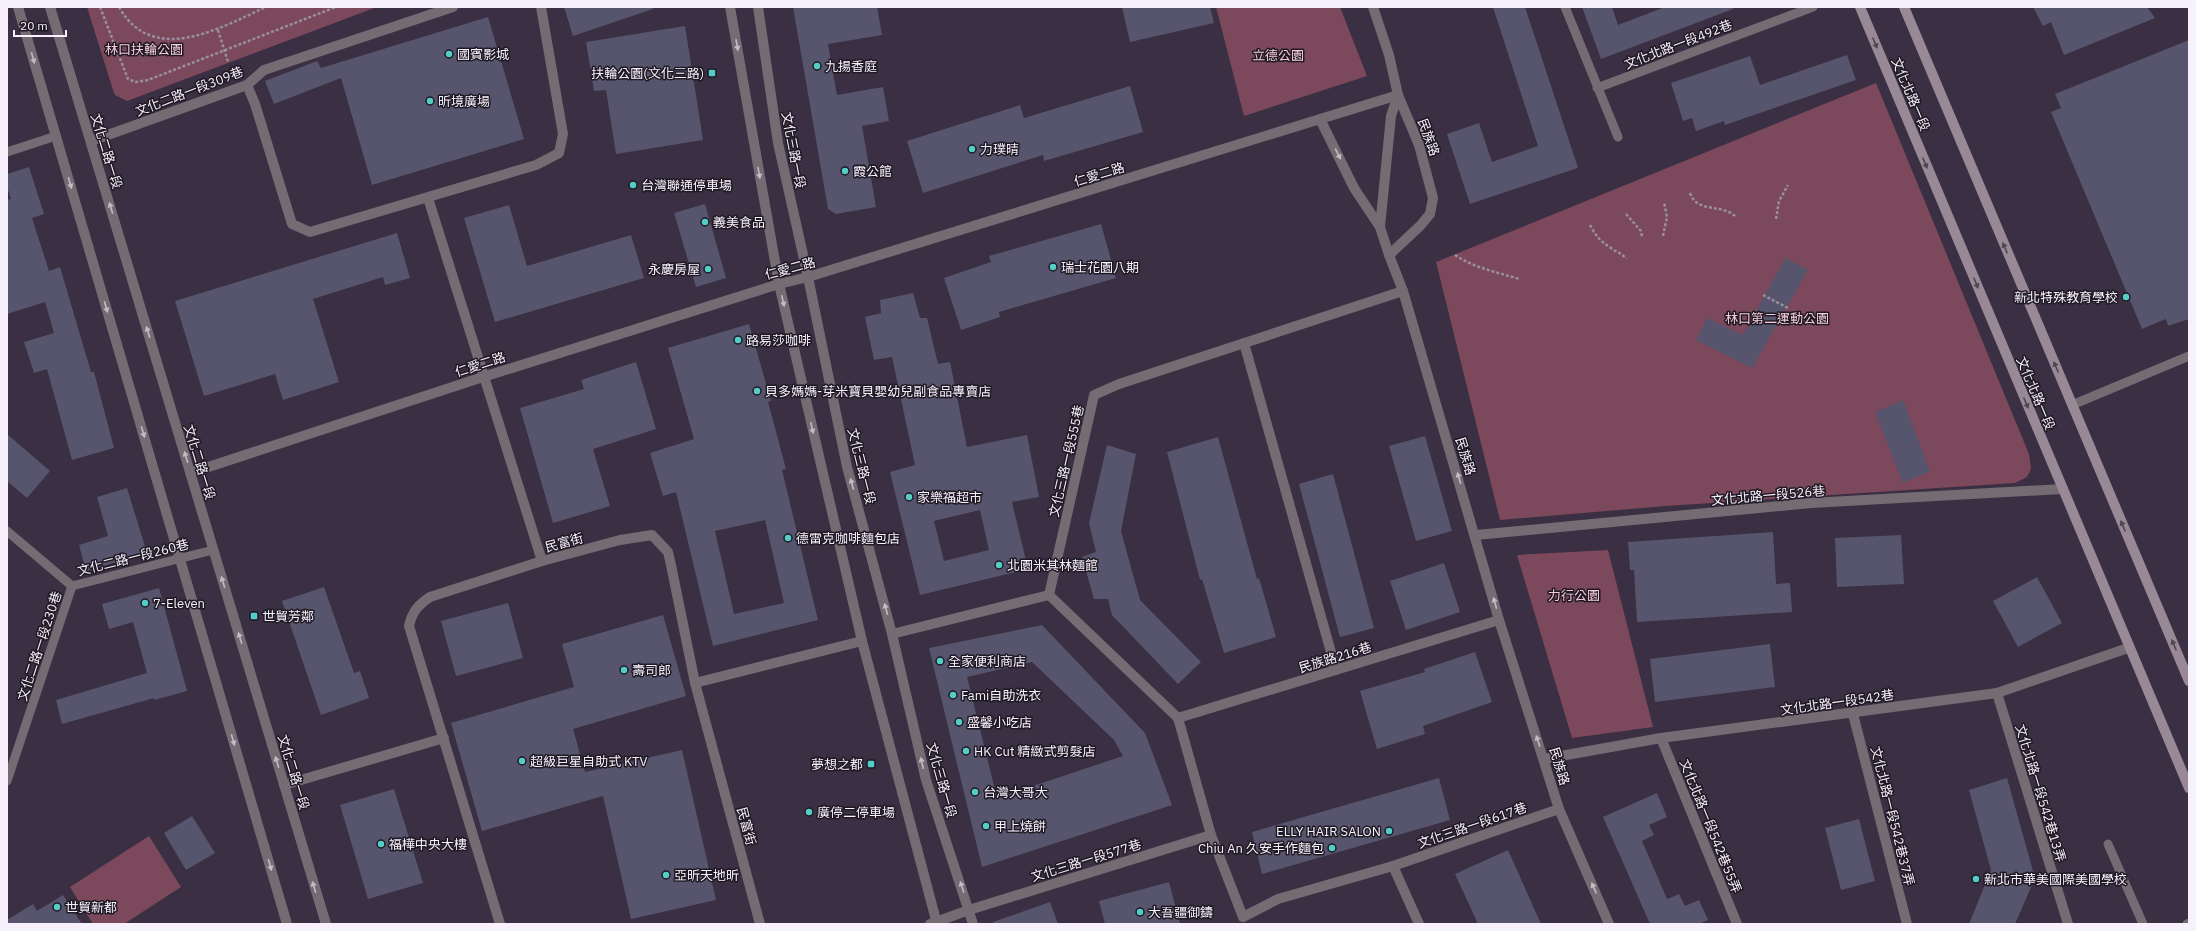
<svg xmlns="http://www.w3.org/2000/svg" width="2196" height="931" font-family="'IBM Plex Sans','Noto Sans TC',sans-serif">
<style>
.green{fill:#7c485b}
.building{fill:#56556d;fill-rule:evenodd}
.lines{fill:none;stroke-linecap:round;stroke-linejoin:round}
.path{stroke:#988f9f;stroke-width:2.5;stroke-dasharray:3 2;stroke-linecap:butt}
.service{stroke:#756b73;stroke-width:9}
.minor{stroke:#756b73;stroke-width:10}
.tertiary{stroke:#756b73;stroke-width:10}
.secondary{stroke:#998996;stroke-width:10}
.oneway{fill:#4f4651}
.oneway2{fill:#c3bbc6}
.poi-dot{fill:#54cdc7;stroke:#1e1923;stroke-width:1.5}
.labels{text-anchor:middle;stroke-width:3;stroke-linejoin:round;paint-order:stroke}
.street-label{font-size:13px;fill:#f7f0fd;stroke:#1e1923}
.park-label{font-size:13px;fill:#f5cbd9;stroke:#1e1923}
.poi-label{font-size:13px;fill:#f7f0fd;stroke:#1e1923;text-anchor:start}
</style>
<rect width="100%" height="100%" fill="#3a2f43"/>
<g class="green">
<path d="M87 7H377L127 101 115 95 113 90Z"/>
<path d="M1216 7H1340L1367 76 1244 116Z"/>
<path d="M1876 83 2029 454 2031 469 2027 477 2015 483 1666 506 1500 520 1436 262Z"/>
<path d="M1608 550 1653 727 1572 738 1517 555Z"/>
<path d="M149 836 181 887 124 924H93L70 887Z"/>
</g>
<g class="building">
<path d="M564 7H652L653 9 573 36Z"/>
<path d="M793 7H877L882 35 828 44 837 95 883 87 889 121 862 126 876 207 836 214 828 209Z"/>
<path d="M1122 7H1210L1214 23 1130 42Z"/>
<path d="M1493 7H1525L1578 168 1470 204 1447 134 1479 123 1492 162 1538 146Z"/>
<path d="M1582 7H1612L1618 25 1665 7H1733V9L1601 59Z"/>
<path d="M2033 7H2147L2155 18 2064 55 2051 22 2043 26Z"/>
<path d="M488 17 524 139 372 185 341 78 274 104 265 81 317 61 321 68Z"/>
<path d="M685 26 703 140 616 154 606 90 594 91 586 42Z"/>
<path d="M2189 40V319L2168 326 2166 319 2142 329 2051 112 2061 108 2055 94Z"/>
<path d="M1847 55 1856 80 1725 125 1724 121 1696 131 1692 118 1683 121 1671 83 1750 56 1760 85Z"/>
<path d="M1130 86 1143 132 1044 161 1043 155 923 193 907 141 1020 105 1024 118Z"/>
<path d="M29 167 44 214 32 218 49 271 60 267 91 372H94L114 448 72 460 47 369 34 373 24 342 54 333 45 302 7 314V200L11 199 7 187V174Z"/>
<path d="M705 204 726 278 696 287 674 213Z"/>
<path d="M509 205 527 266 631 235 644 278 495 322 464 218Z"/>
<path d="M1101 224 1116 278 999 312 1000 317 961 330 944 278 991 262 989 256Z"/>
<path d="M397 233 410 278 385 285 383 277 313 299 339 382 283 400 275 374 204 396 175 301Z"/>
<path d="M1785 258 1808 270 1752 368 1696 340 1707 318 1743 335Z"/>
<path d="M913 293 920 318H927L938 364 950 362 967 447 1027 435 1039 497 1012 502 1028 569 920 595 890 472 915 465 892 357 874 360 865 317 881 313 880 300ZM980 510 989 550 944 561 934 521Z"/>
<path d="M749 324 771 401 768 402 786 469 782 470 818 620 713 646 676 492 663 496 650 453 694 439 668 348ZM765 520 784 603 734 614 715 531Z"/>
<path d="M636 362 656 429 593 449 610 506 553 523 520 408 584 389 581 380Z"/>
<path d="M1903 400 1930 471 1903 483 1875 412Z"/>
<path d="M7 434 50 471 27 498 7 481Z"/>
<path d="M1425 436 1452 531 1416 541 1389 446Z"/>
<path d="M1218 437 1257 579 1259 578 1276 637 1224 653 1202 579 1200 580 1167 452Z"/>
<path d="M1107 445 1136 454 1121 531 1140 600 1201 662 1178 684 1112 615 1108 599H1094L1082 557 1096 552 1089 523Z"/>
<path d="M1333 474 1374 628 1340 637 1299 484Z"/>
<path d="M127 488 147 553 86 571 79 545 108 536 97 497Z"/>
<path d="M1773 532 1776 584 1790 583 1792 612 1637 622 1634 570H1630L1628 542Z"/>
<path d="M1901 535 1904 584 1837 587 1835 538Z"/>
<path d="M1444 563 1460 612 1406 630 1390 581Z"/>
<path d="M2037 577 2062 623 2018 647 1993 601Z"/>
<path d="M324 587 354 673 360 671 369 698 321 715 282 601Z"/>
<path d="M159 588 187 691 154 700V698L62 724 56 700 147 673 133 622 109 629 102 604Z"/>
<path d="M508 603 523 658 456 676 441 621Z"/>
<path d="M663 615 686 696 573 729 585 772 682 750 716 900 631 919 603 796 482 831 451 723 574 687 562 644Z"/>
<path d="M1042 625 1145 733 1172 805 982 867 929 648ZM1032 662 1114 740 1123 756 997 798 967 677Z"/>
<path d="M1770 644 1775 687 1655 702 1650 659Z"/>
<path d="M1475 652 1492 702 1423 726 1425 734 1377 749 1360 691 1425 672 1424 669Z"/>
<path d="M1439 778 1450 820 1262 874 1252 832Z"/>
<path d="M2007 778 2035 878 2015 924H1969L1991 870 1969 790Z"/>
<path d="M394 789 423 883 368 899 340 805Z"/>
<path d="M1657 793 1667 817 1649 825 1654 835 1642 841 1667 899 1679 894 1685 906 1699 900 1708 920 1699 924H1650L1603 817Z"/>
<path d="M192 816 215 853 186 870 164 833Z"/>
<path d="M1859 819 1875 881 1841 890 1825 828Z"/>
<path d="M1508 850 1541 924H1478L1455 874Z"/>
<path d="M1169 882 1180 924H1105L1099 901Z"/>
<path d="M63 895 82 924H7V920L33 904 37 911Z"/>
<path d="M1050 902 1058 924H993V922Z"/>
</g>
<g class="lines">
<g class="path">
<path d="M100 7 128 79 136 82 148 80 336 7"/>
<path d="M119 7C153 67 220 28 266 7"/>
<path d="M218 30 228 62"/>
<path d="M1690 193C1697 214 1723 203 1736 217"/>
<path d="M1626 214 1641 231 1642 237"/>
<path d="M1776 219 1779 201 1788 185"/>
<path d="M1590 225C1595 235 1601 242 1611 248 1616 252 1622 253 1626 259"/>
<path d="M1663 236 1667 217 1664 202"/>
<path d="M1455 255C1474 268 1497 272 1519 279"/>
<path d="M1763 295 1788 308"/>
</g>
<g class="service">
<path d="M1565 7 1618 137"/>
<path d="M1597 88 1813 7"/>
<path d="M7 152 56 136"/>
<path d="M2072 405 2189 356"/>
<path d="M7 531 72 586"/>
<path d="M72 586 213 550"/>
<path d="M7 781 72 586"/>
<path d="M2108 844 2143 924"/>
<path d="M2187 924 2189 923"/>
</g>
<g class="minor">
<path d="M1373 7 1389 55 1398 95 1419 145 1433 198 1430 214 1420 226 1389 255 1403 291 1499 620 1559 809 1609 924"/>
<path d="M247 85 255 104 292 224 310 232 536 165 559 153 563 134 541 7"/>
<path d="M1320 119 1354 188 1380 227"/>
<path d="M91 141 247 85 264 70 453 7"/>
<path d="M428 198 542 561"/>
<path d="M1389 255 1380 227 1391 116 1398 95"/>
<path d="M1244 343 1336 670"/>
<path d="M190 473 483 377 779 284 808 277 1398 95"/>
<path d="M1476 535 1811 503 2063 489"/>
<path d="M1049 595 1178 718"/>
<path d="M892 634 1049 595 1094 395 1119 384 1403 291"/>
<path d="M695 683 862 641"/>
<path d="M1997 693 2068 924"/>
<path d="M1853 714 1907 924"/>
<path d="M1178 718 1499 620"/>
<path d="M1178 718 1211 835 1243 917"/>
<path d="M1661 738 1737 924"/>
<path d="M1544 759 1661 738 1997 693 2128 648"/>
<path d="M284 785 444 738"/>
<path d="M1393 866 1419 924"/>
<path d="M1243 917 1278 899 1393 866 1559 809"/>
<path d="M500 924 409 626C412 612 418 605 430 597L542 561 620 540 652 535 668 552 671 565 695 683 760 924"/>
<path d="M930 924 969 910 1211 835"/>
</g>
<g class="tertiary">
<path d="M18 7 287 924"/>
<path d="M50 7 326 924"/>
<path d="M730 7 779 284 862 641 937 924"/>
<path d="M758 7 778 143 808 277 847 467 892 634 926 780 973 924"/>
</g>
<g class="secondary">
<path d="M1860 7 2189 788"/>
<path d="M1904 7 2189 681"/>
</g>
</g>
<defs><path id="oneway-solid" d="M-6-.8H1V-3.2L6.5 0L1 3.2V.8H-6Z"/></defs>
<g class="oneway">
<use href="#oneway-solid" transform="translate(1875 43) rotate(67)"/>
<use href="#oneway-solid" transform="translate(1925 163) rotate(67)"/>
<use href="#oneway-solid" transform="translate(2005 248) rotate(-113)"/>
<use href="#oneway-solid" transform="translate(1976 283) rotate(67)"/>
<use href="#oneway-solid" transform="translate(2056 367) rotate(-113)"/>
<use href="#oneway-solid" transform="translate(2026 403) rotate(67)"/>
<use href="#oneway-solid" transform="translate(2123 526) rotate(-113)"/>
<use href="#oneway-solid" transform="translate(2174 645) rotate(-113)"/>
</g>
<g class="oneway2">
<use href="#oneway-solid" transform="translate(737 45) rotate(80)"/>
<use href="#oneway-solid" transform="translate(33 58) rotate(74)"/>
<use href="#oneway-solid" transform="translate(1338 154) rotate(62)"/>
<use href="#oneway-solid" transform="translate(759 173) rotate(80)"/>
<use href="#oneway-solid" transform="translate(70 183) rotate(74)"/>
<use href="#oneway-solid" transform="translate(111 208) rotate(-107)"/>
<use href="#oneway-solid" transform="translate(783 301) rotate(77)"/>
<use href="#oneway-solid" transform="translate(106 307) rotate(74)"/>
<use href="#oneway-solid" transform="translate(148 332) rotate(-107)"/>
<use href="#oneway-solid" transform="translate(812 428) rotate(77)"/>
<use href="#oneway-solid" transform="translate(143 432) rotate(74)"/>
<use href="#oneway-solid" transform="translate(186 457) rotate(-107)"/>
<use href="#oneway-solid" transform="translate(1459 478) rotate(-107)"/>
<use href="#oneway-solid" transform="translate(852 484) rotate(-105)"/>
<use href="#oneway-solid" transform="translate(223 582) rotate(-107)"/>
<use href="#oneway-solid" transform="translate(1495 603) rotate(-105)"/>
<use href="#oneway-solid" transform="translate(886 609) rotate(-105)"/>
<use href="#oneway-solid" transform="translate(240 638) rotate(-107)"/>
<use href="#oneway-solid" transform="translate(233 740) rotate(74)"/>
<use href="#oneway-solid" transform="translate(1538 741) rotate(-108)"/>
<use href="#oneway-solid" transform="translate(277 762) rotate(-107)"/>
<use href="#oneway-solid" transform="translate(922 763) rotate(-103)"/>
<use href="#oneway-solid" transform="translate(270 865) rotate(74)"/>
<use href="#oneway-solid" transform="translate(314 887) rotate(-107)"/>
<use href="#oneway-solid" transform="translate(962 887) rotate(-108)"/>
<use href="#oneway-solid" transform="translate(1594 888) rotate(-114)"/>
</g>
<g class="poi-dot">
<circle cx="449" cy="54" r="4"/>
<circle cx="817" cy="66" r="4"/>
<rect x="708" y="69" width="8" height="8" rx="2"/>
<circle cx="430" cy="101" r="4"/>
<circle cx="972" cy="149" r="4"/>
<circle cx="845" cy="171" r="4"/>
<circle cx="633" cy="185" r="4"/>
<circle cx="705" cy="222" r="4"/>
<circle cx="1053" cy="267" r="4"/>
<circle cx="708" cy="269" r="4"/>
<circle cx="2126" cy="297" r="4"/>
<circle cx="738" cy="340" r="4"/>
<circle cx="757" cy="391" r="4"/>
<circle cx="909" cy="497" r="4"/>
<circle cx="788" cy="538" r="4"/>
<circle cx="999" cy="565" r="4"/>
<circle cx="145" cy="603" r="4"/>
<rect x="250" y="612" width="8" height="8" rx="2"/>
<circle cx="940" cy="661" r="4"/>
<circle cx="624" cy="670" r="4"/>
<circle cx="953" cy="695" r="4"/>
<circle cx="959" cy="722" r="4"/>
<circle cx="966" cy="751" r="4"/>
<circle cx="522" cy="761" r="4"/>
<rect x="867" y="760" width="8" height="8" rx="2"/>
<circle cx="975" cy="792" r="4"/>
<circle cx="809" cy="812" r="4"/>
<circle cx="986" cy="826" r="4"/>
<circle cx="1389" cy="831" r="4"/>
<circle cx="381" cy="844" r="4"/>
<circle cx="1332" cy="848" r="4"/>
<circle cx="666" cy="875" r="4"/>
<circle cx="1976" cy="879" r="4"/>
<circle cx="57" cy="907" r="4"/>
<circle cx="1140" cy="912" r="4"/>
</g>
<g class="labels">
<g class="street-label">
<text transform="translate(1678 44) rotate(-21)" y="5">文化北路一段492巷</text>
<text transform="translate(189 91) rotate(-21)" y="5">文化二路一段309巷</text>
<text transform="translate(1911 94) rotate(67)" y="5">文化北路一段</text>
<text transform="translate(1429 137) rotate(70)" y="5">民族路</text>
<text transform="translate(794 150) rotate(79)" y="5">文化三路一段</text>
<text transform="translate(107 151) rotate(73)" y="5">文化二路一段</text>
<text transform="translate(1099 174) rotate(-17)" y="5">仁愛二路</text>
<text transform="translate(790 268) rotate(-15)" y="5">仁愛二路</text>
<text transform="translate(480 364) rotate(-18)" y="5">仁愛二路</text>
<text transform="translate(2036 393) rotate(67)" y="5">文化北路一段</text>
<text transform="translate(1466 456) rotate(73)" y="5">民族路</text>
<text transform="translate(1066 461) rotate(-77)" y="5">文化三路一段555巷</text>
<text transform="translate(200 462) rotate(73)" y="5">文化二路一段</text>
<text transform="translate(862 466) rotate(76)" y="5">文化三路一段</text>
<text transform="translate(1768 495) rotate(-5)" y="5">文化北路一段526巷</text>
<text transform="translate(564 542) rotate(-15)" y="5">民富街</text>
<text transform="translate(133 557) rotate(-14)" y="5">文化二路一段260巷</text>
<text transform="translate(39 646) rotate(-72)" y="5">文化二路一段230巷</text>
<text transform="translate(1335 657) rotate(-17)" y="5">民族路216巷</text>
<text transform="translate(1837 702) rotate(-8)" y="5">文化北路一段542巷</text>
<text transform="translate(1560 766) rotate(73)" y="5">民族路</text>
<text transform="translate(294 772) rotate(73)" y="5">文化二路一段</text>
<text transform="translate(942 780) rotate(74)" y="5">文化三路一段</text>
<text transform="translate(2041 793) rotate(73)" y="5">文化北路一段542巷13弄</text>
<text transform="translate(1893 816) rotate(76)" y="5">文化北路一段542巷37弄</text>
<text transform="translate(1472 825) rotate(-19)" y="5">文化三路一段617巷</text>
<text transform="translate(747 826) rotate(75)" y="5">民富街</text>
<text transform="translate(1711 826) rotate(68)" y="5">文化北路一段542巷55弄</text>
<text transform="translate(1086 860) rotate(-17)" y="5">文化三路一段577巷</text>
</g>
<g class="park-label">
<text x="144" y="54">林口扶輪公園</text>
<text x="1278" y="60">立德公園</text>
<text x="1777" y="323">林口第二運動公園</text>
<text x="1574" y="600">力行公園</text>
</g>
<g class="poi-label">
<text x="457" y="59">國賓影城</text>
<text x="825" y="71">九揚香庭</text>
<text x="704" y="78" text-anchor="end">扶輪公園(文化三路)</text>
<text x="438" y="106">昕境廣場</text>
<text x="980" y="154">力璞晴</text>
<text x="853" y="176">霞公館</text>
<text x="641" y="190">台灣聯通停車場</text>
<text x="713" y="227">義美食品</text>
<text x="1061" y="272">瑞士花園八期</text>
<text x="700" y="274" text-anchor="end">永慶房屋</text>
<text x="2118" y="302" text-anchor="end">新北特殊教育學校</text>
<text x="746" y="345">路易莎咖啡</text>
<text x="765" y="396">貝多媽媽-芽米寶貝嬰幼兒副食品專賣店</text>
<text x="917" y="502">家樂福超市</text>
<text x="796" y="543">德雷克咖啡麵包店</text>
<text x="1007" y="570">北園米其林麵館</text>
<text x="153" y="608">7-Eleven</text>
<text x="262" y="621">世貿芳鄰</text>
<text x="948" y="666">全家便利商店</text>
<text x="632" y="675">壽司郎</text>
<text x="961" y="700">Fami自助洗衣</text>
<text x="967" y="727">盛馨小吃店</text>
<text x="974" y="756">HK Cut 精緻式剪髮店</text>
<text x="530" y="766">超級巨星自助式 KTV</text>
<text x="863" y="769" text-anchor="end">夢想之都</text>
<text x="983" y="797">台灣大哥大</text>
<text x="817" y="817">廣停二停車場</text>
<text x="994" y="831">甲上燒餅</text>
<text x="1381" y="836" text-anchor="end">ELLY HAIR SALON</text>
<text x="389" y="849">福樺中央大樓</text>
<text x="1324" y="853" text-anchor="end">Chiu An 久安手作麵包</text>
<text x="674" y="880">亞昕天地昕</text>
<text x="1984" y="884">新北市華美國際美國學校</text>
<text x="65" y="912">世貿新都</text>
<text x="1148" y="917">大吾疆御鑄</text>
</g>
</g>
<rect width="2196" height="931" fill="none" stroke="#f7f0fd" stroke-width="16"/>
<path d="M14 30v6h52v-6" fill="none" stroke="#f7f0fd" stroke-width="2"/>
<text x="20" y="30" font-size="12" fill="#f7f0fd" stroke="#1e1923" stroke-width="3" paint-order="stroke">20 m</text>
</svg>
